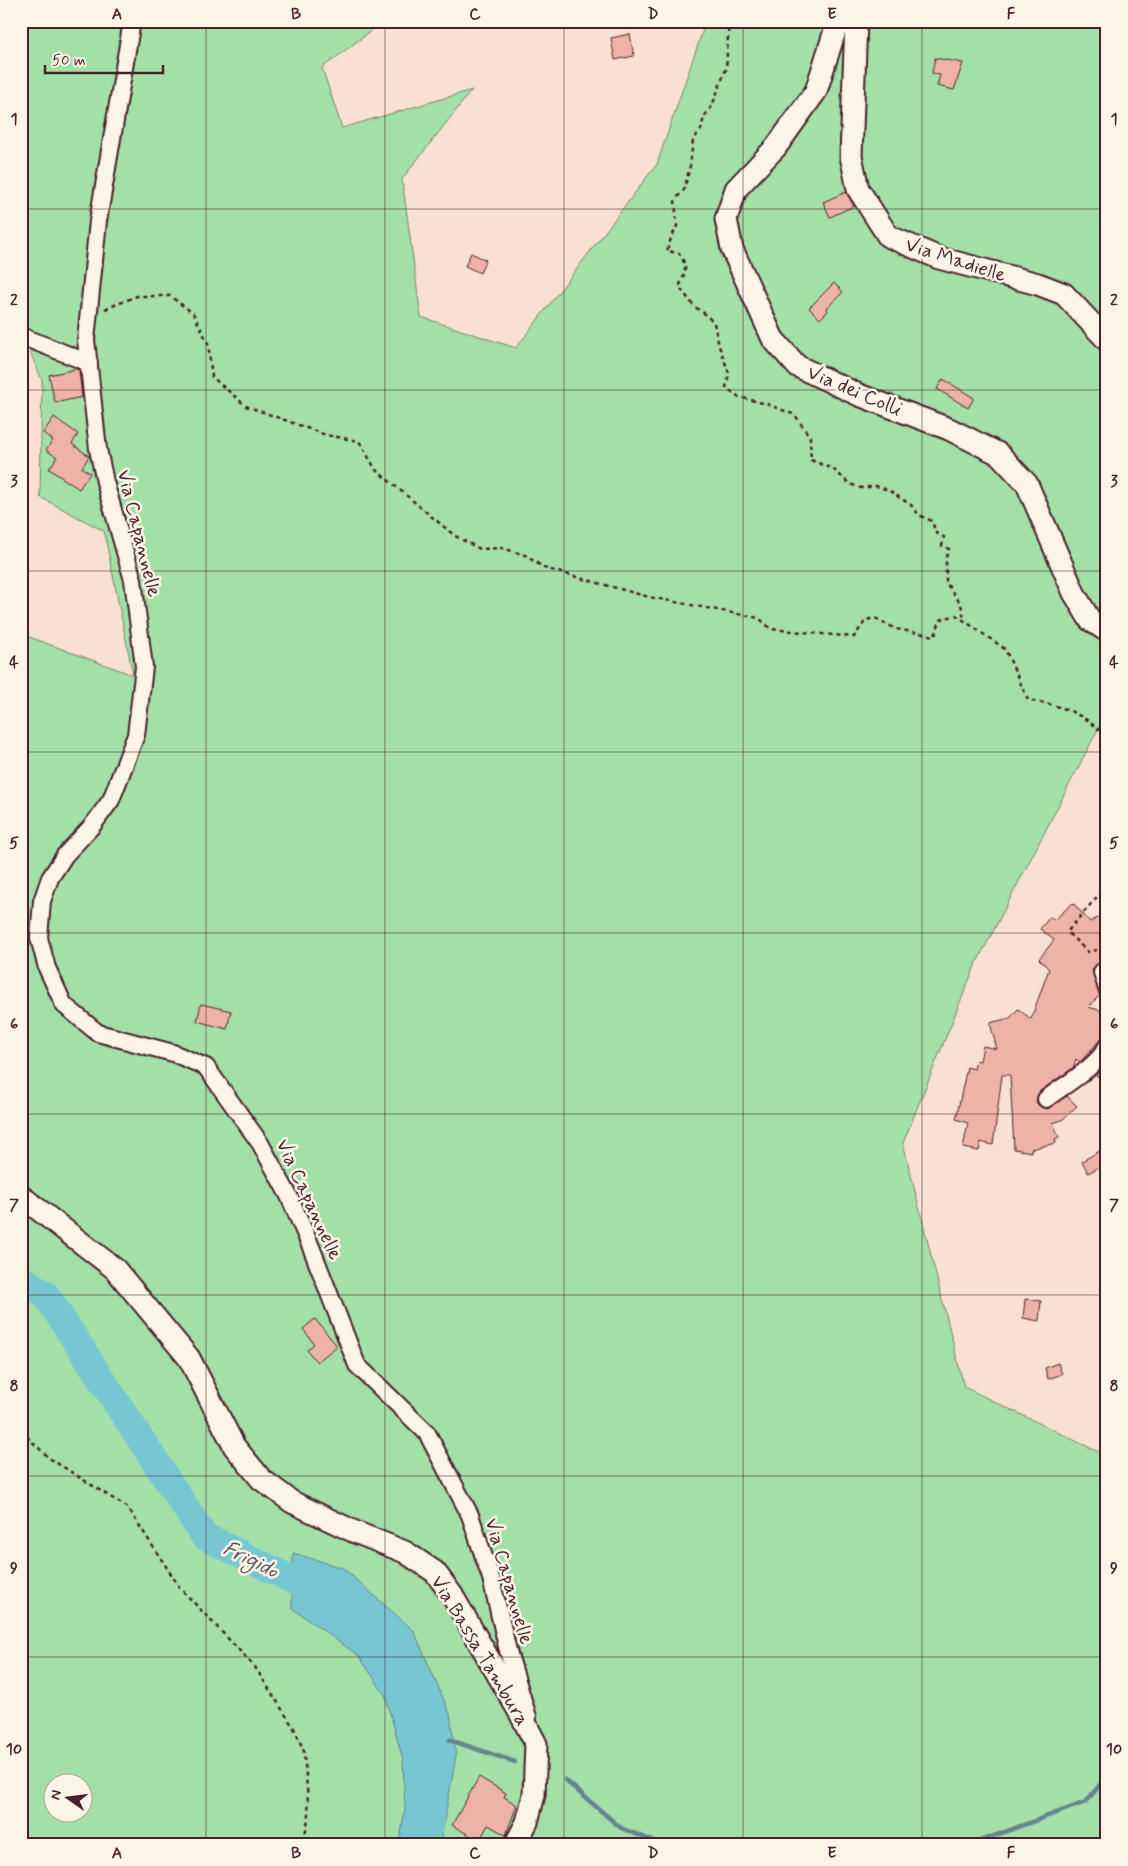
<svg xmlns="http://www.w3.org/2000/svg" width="1128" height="1866" font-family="Mynerve,sans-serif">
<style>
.green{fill:#a2e0a7;stroke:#768069;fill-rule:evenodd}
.water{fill:#77c7d2;stroke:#65848f}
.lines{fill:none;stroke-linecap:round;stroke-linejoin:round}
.stream{stroke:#65848f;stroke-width:4.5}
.river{stroke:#77c7d2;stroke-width:28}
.building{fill:#edb3a7;stroke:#4a1f2b}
.minor-casing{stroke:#4a1f2b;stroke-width:20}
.tertiary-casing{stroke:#4a1f2b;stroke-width:25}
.path{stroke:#4a1f2b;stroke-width:2.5;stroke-dasharray:4 4;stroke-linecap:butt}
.minor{stroke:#fcf5e5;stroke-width:16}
.tertiary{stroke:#fcf5e5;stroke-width:21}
.grid{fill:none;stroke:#4a1f2b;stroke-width:1;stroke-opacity:0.55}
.labels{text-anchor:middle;stroke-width:5;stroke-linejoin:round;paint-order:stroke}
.street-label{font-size:20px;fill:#4a1f2b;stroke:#fcf5e5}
.water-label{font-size:21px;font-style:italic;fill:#58515d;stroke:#fcf5e5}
.neatline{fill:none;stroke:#4a1f2b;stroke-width:2}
.grid-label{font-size:16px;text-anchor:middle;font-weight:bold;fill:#4a1f2b}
</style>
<rect width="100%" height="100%" fill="#f8e1d2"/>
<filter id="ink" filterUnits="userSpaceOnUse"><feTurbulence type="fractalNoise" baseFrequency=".02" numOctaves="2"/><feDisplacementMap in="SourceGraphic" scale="10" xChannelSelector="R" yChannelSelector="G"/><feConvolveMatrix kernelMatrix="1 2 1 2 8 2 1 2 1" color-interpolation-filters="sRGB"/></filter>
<g filter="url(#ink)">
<path class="green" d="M21 21H384L322 68 342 128 472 90 402 179 421 317 516 348 657 164 706 21H1107V712L974 968 903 1143 964 1387 1107 1456V1845H21V634L133 675 104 531 40 497 42 380 21 331ZM52 1784H82V1814H52Z"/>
<path class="water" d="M293 1553 343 1568 414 1631 450 1714 456 1756 440 1845H399L405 1809 403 1760 385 1695 359 1656 292 1608Z"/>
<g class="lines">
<g class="stream">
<path d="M450 1740 515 1762"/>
<path d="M565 1780 621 1828 662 1845"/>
<path d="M969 1845 1086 1802 1107 1776"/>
</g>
<path class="river" d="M21 1278 46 1295 204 1536 325 1596"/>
</g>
<g class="building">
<path d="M630 34 634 56 615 60 611 38Z"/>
<path d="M935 58 963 63 954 90 937 86 940 75 932 73Z"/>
<path d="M846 192 854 206 830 217 823 202Z"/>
<path d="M471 253 486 260 480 273 465 266Z"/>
<path d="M834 283 843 292 827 308 828 311 820 319 809 308Z"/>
<path d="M76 369 79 370 82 397 55 403 49 375Z"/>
<path d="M943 379 974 398 968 408 937 389Z"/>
<path d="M54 417 78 434 72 444 89 456 82 468 90 473 79 489 49 469 57 457 46 450 53 440 43 433Z"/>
<path d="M1073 903 1090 922 1107 913V964L1099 963 1092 970 1100 995 1088 1007 1107 1012 1106 1036 1099 1041 1082 1060 1080 1062 1076 1059 1073 1068 1040 1091 1036 1100 1038 1105 1047 1109 1067 1096 1077 1106 1062 1120 1053 1123 1059 1137 1055 1139 1056 1143 1031 1149V1152L1014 1149 1010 1075H1002L993 1145 981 1142 979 1151 963 1148 968 1123 956 1119 967 1067 974 1069 976 1060 980 1061 983 1046 997 1049 990 1023 1010 1018 1018 1009 1031 1019 1049 969 1039 959 1054 940 1040 929 1050 917 1054 920Z"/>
<path d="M201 1004 231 1011 227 1029 197 1021Z"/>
<path d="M1107 1064V1083L1096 1075Z"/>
<path d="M1107 1147V1163L1088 1173 1082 1161Z"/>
<path d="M1025 1299 1041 1301 1039 1321 1023 1318Z"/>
<path d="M315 1319 337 1346 317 1362 307 1350 314 1344 303 1329Z"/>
<path d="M1058 1363 1062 1374 1048 1379 1045 1368Z"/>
<path d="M479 1777 506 1793 504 1797 517 1805 506 1835 488 1825 479 1841 452 1825Z"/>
</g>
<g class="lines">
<defs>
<g id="minor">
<path d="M132 21 98 221 86 340 98 449 105 482 133 580 144 667 136 735 111 800 92 826 65 855 50 878 42 901 39 938 47 968 64 1005 98 1033 173 1053 206 1067 260 1143 289 1196 311 1247 357 1365 427 1433 470 1515 491 1578 508 1651 528 1717"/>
<path d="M21 336 89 363"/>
<path d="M1102 972 1107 989"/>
<path d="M1046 1099C1063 1086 1099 1065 1107 1046"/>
</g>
<g id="tertiary">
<path d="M838 21 816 91 776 147 736 189 726 219 732 249 773 339 797 366 859 395 949 429 999 454 1027 484 1074 593 1090 620 1107 631"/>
<path d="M856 21 851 156 858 189 888 236 939 258 1038 284 1064 294 1107 340"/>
<path d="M21 1196 115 1269 189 1358 234 1446 261 1479 292 1502 355 1532 405 1552 435 1572 452 1595 520 1713 536 1744 534 1795 527 1822 515 1845"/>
</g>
</defs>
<use href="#minor" class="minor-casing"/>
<use href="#tertiary" class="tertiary-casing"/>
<g class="path">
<path d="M729 21 726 69 712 106 704 117 701 130 693 140 690 166 684 190 675 200 677 226 671 238 667 251 679 253C688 267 686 272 679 287L695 307 705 314 714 323 719 346 729 373 726 388 739 397 767 404 795 415 810 437 811 460 833 469 850 484 861 488 876 486 888 490 911 505 919 515 932 521 936 533 944 537 942 546 949 549 946 557V583L961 604 964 619"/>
<path d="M105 309 137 296H170L193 313 208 343 212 377 246 406 326 435 359 441 376 470 455 536 480 549 502 548 525 555 544 568 649 597 759 618 771 629 854 637 866 620 875 618 896 629 935 636 940 620 956 615 1005 649 1028 700C1062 706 1083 712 1107 738"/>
<path d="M1105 947H1107"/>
<path d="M1097 950 1088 952 1067 932 1107 885"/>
<path d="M21 1431 49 1458 128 1508 180 1588 255 1667 294 1728 304 1751 309 1814 303 1845"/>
</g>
<use href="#minor" class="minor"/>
<use href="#tertiary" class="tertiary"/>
</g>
</g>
<path class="grid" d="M206 21V1845M385 21V1845M564 21V1845M743 21V1845M922 21V1845M21 209H1107M21 390H1107M21 571H1107M21 752H1107M21 933H1107M21 1114H1107M21 1295H1107M21 1476H1107M21 1657H1107"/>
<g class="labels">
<g class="street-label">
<text transform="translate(956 259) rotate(18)" y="7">Via Madielle</text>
<text transform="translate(855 390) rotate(23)" y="7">Via dei Colli</text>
<text transform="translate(140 533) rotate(76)" y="7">Via Capannelle</text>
<text transform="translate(310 1199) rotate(65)" y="7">Via Capannelle</text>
<text transform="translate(510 1581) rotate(74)" y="7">Via Capannelle</text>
<text transform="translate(481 1650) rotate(59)" y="7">Via Bassa Tambura</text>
</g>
<g class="water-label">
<text transform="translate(251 1559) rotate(26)" y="7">Frigido</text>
</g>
</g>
<rect width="1128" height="1866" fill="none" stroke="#fcf5e5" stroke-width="55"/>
<g transform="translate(68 1798) rotate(284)"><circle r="24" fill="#fcf5e5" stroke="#b59f9b"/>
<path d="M0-4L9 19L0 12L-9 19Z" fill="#4a1f2b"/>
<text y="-8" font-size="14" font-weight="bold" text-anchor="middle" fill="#4a1f2b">N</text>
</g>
<path d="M45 65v8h118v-8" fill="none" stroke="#4a1f2b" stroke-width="2.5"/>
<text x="52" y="65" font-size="15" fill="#4a1f2b" stroke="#fcf5e5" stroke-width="4" paint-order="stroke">50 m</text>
<rect x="28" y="28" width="1072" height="1810" class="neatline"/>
<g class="grid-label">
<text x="117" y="19">A</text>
<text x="296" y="19">B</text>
<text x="475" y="19">C</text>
<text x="653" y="19">D</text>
<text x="832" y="19">E</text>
<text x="1011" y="19">F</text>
<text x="14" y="124">1</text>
<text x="1114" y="124">1</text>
<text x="14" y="305">2</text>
<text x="1114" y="305">2</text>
<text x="14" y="486">3</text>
<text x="1114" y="486">3</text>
<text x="14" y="667">4</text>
<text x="1114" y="667">4</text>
<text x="14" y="848">5</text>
<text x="1114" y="848">5</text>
<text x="14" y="1029">6</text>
<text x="1114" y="1029">6</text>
<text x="14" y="1210">7</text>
<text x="1114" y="1210">7</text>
<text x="14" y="1391">8</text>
<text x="1114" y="1391">8</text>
<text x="14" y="1573">9</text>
<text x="1114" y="1573">9</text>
<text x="14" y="1754">10</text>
<text x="1114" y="1754">10</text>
<text x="117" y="1858">A</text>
<text x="296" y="1858">B</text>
<text x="475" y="1858">C</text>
<text x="653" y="1858">D</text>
<text x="832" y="1858">E</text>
<text x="1011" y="1858">F</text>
</g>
</svg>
